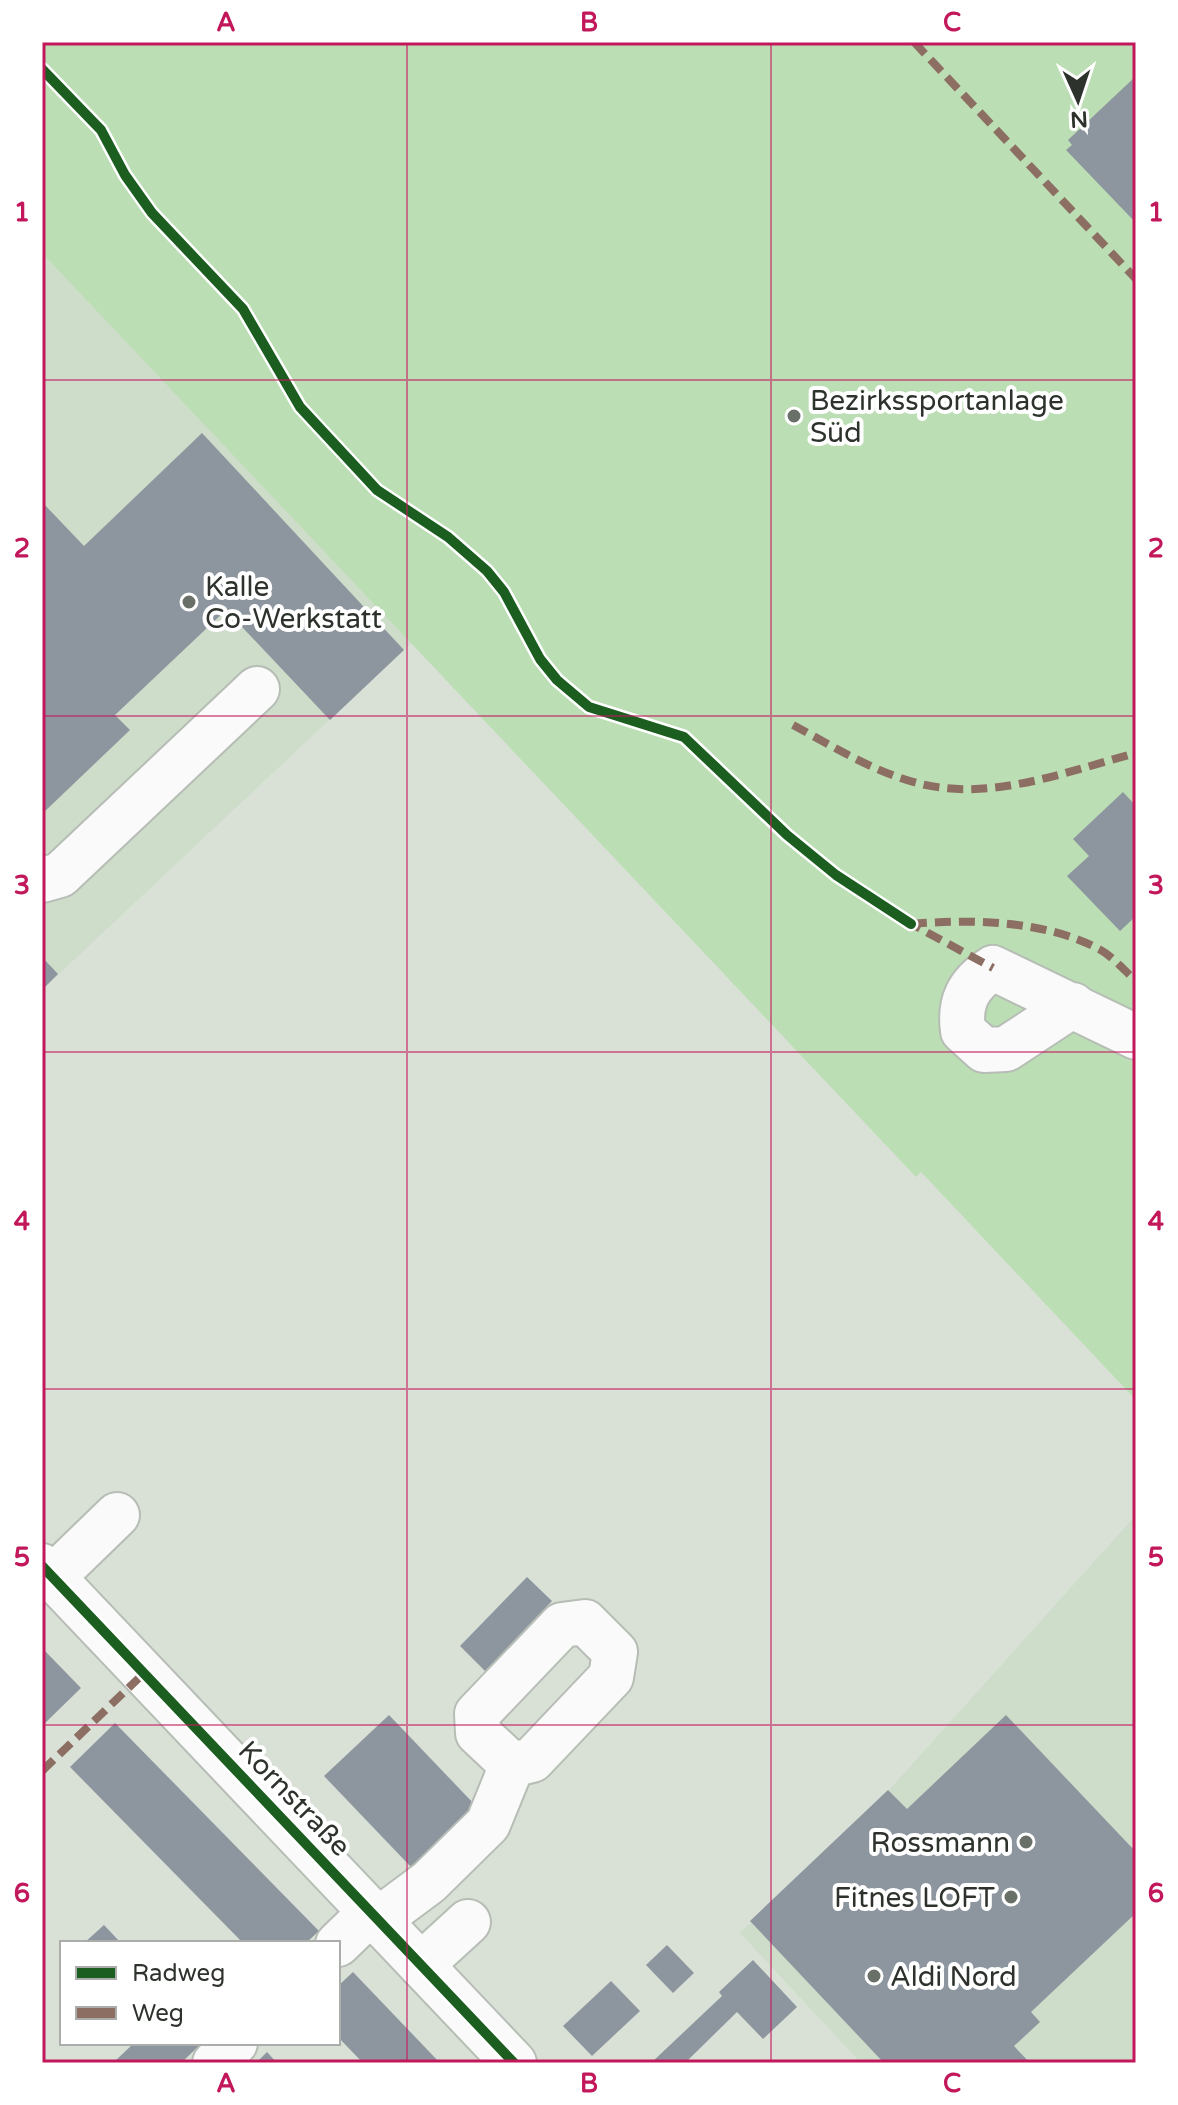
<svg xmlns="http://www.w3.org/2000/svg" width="1178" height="2105" font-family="'Varela Round',sans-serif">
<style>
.built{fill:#cedcca}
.green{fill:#bcdeb4}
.building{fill:#8d969f}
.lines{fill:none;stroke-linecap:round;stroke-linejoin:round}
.minor-casing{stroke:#b6bdb5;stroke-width:48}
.minor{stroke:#f9faf9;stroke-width:44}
.quiet{stroke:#8d6e63;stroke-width:8;stroke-dasharray:16 8;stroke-linecap:butt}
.cycleway-casing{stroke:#fff;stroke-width:15}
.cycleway{stroke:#1b5e20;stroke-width:10}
.grid{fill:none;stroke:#c2185b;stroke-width:2;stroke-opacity:0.55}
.poi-dot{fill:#697068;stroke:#fff;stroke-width:3}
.labels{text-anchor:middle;stroke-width:8;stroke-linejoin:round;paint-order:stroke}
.poi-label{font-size:28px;fill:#2d332c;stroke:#fff;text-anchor:start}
.street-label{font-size:28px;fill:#2d332c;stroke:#fff}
.neatline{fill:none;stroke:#c2185b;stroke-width:3}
.grid-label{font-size:26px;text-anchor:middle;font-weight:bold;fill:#c2185b}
</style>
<rect width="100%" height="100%" fill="#d9e1d7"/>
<g class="built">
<path d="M42 253 412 642 42 990Z"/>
<path d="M1136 1515V2063H861L740 1933 889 1790Z"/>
</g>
<path class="green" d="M42 42H1136V1400L921 1172 916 1177 42 253Z"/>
<g class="building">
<path d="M1136 76V223L1066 150 1072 145 1068 140Z"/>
<path d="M202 433 404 650 330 720 226 610 115 715 130 730 42 814V502L84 546Z"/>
<path d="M1123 792 1136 806V916L1120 931 1067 876 1089 856 1073 839Z"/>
<path d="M42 957 58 974 42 990Z"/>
<path d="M527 1577 552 1601 485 1671 460 1646Z"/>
<path d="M45 1651 81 1688 42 1726V1654Z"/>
<path d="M389 1715 476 1806 411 1867 324 1776Z"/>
<path d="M1006 1715 1136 1852V1913L1031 2012 1040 2022 1014 2046 1030 2063H884L750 1921 888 1790 907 1809Z"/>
<path d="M115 1723 319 1931 306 1943H243L70 1767Z"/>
<path d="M104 1925 121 1943H84Z"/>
<path d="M667 1945 694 1973 673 1993 646 1965Z"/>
<path d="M753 1960 797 2007 763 2039 737 2012 688 2060 691 2063H651L722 1996 719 1992Z"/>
<path d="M353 1972 419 2041 440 2063H363L338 2037V1986Z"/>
<path d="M611 1981 640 2011 592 2056 563 2026Z"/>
<path d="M134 2043H202L181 2063H113Z"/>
<path d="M267 2052 277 2063H256Z"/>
</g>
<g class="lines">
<defs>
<g id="minor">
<path d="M42 880 60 875 257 689"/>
<path d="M1073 1005 1006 1049 984 1050 963 1031C959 1002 968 984 993 968L1136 1037"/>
<path d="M42 1566 514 2063"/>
<path d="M53 1577 117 1515"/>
<path d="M378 1920 429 1882 488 1824 512 1765 478 1733 477 1714 562 1625 585 1622 615 1652 611 1677 532 1760 512 1765"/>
<path d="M338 1944 371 1912"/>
<path d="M421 1965 468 1922"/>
<path d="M215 2063 235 2043"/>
</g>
</defs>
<use href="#minor" class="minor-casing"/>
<use href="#minor" class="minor"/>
<g class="quiet">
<path d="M914 42 1136 279"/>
<path d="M793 725C840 750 891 783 945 788 1008 795 1076 769 1136 753"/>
<path d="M906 921 993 968"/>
<path d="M911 924C971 919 1044 920 1099 949 1112 956 1124 970 1136 981"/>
<path d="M42 1771 144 1673"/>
</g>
<defs>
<g id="cycleway">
<path d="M42 69 101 130 125 175 152 213 243 309 300 407 377 490 448 537 487 571 504 592 540 659 557 680 589 707 684 737 787 835 836 875 911 924"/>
<path d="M42 1566 514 2063"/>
</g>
</defs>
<use href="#cycleway" class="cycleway-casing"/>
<use href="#cycleway" class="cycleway"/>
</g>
<path class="grid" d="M407 42V2063M771 42V2063M42 380H1136M42 716H1136M42 1052H1136M42 1389H1136M42 1725H1136"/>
<g class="poi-dot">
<circle cx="794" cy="416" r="8"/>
<circle cx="189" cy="602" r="8"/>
<circle cx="1026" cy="1842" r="8"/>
<circle cx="1011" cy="1897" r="8"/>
<circle cx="874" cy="1976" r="8"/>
</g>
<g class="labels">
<g class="poi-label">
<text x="810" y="410">Bezirkssportanlage<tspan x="810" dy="32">Süd</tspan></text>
<text x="205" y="596">Kalle<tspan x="205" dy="32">Co-Werkstatt</tspan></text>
<text x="1010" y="1852" text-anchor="end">Rossmann</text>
<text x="995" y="1907" text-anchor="end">Fitnes LOFT</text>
<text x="890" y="1986">Aldi Nord</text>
</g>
<g class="street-label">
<text transform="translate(295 1798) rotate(46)" y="10">Kornstraße</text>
</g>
</g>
<rect width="1178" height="2105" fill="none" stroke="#ffffff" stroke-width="88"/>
<rect x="60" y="1941" width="280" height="104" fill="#ffffff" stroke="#abadab" stroke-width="2"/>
<rect x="76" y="1967" width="40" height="12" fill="#1b5e20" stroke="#abadab" stroke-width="2"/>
<text x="132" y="1981" font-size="24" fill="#2d332c">Radweg</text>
<rect x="76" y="2007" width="40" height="12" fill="#8d6e63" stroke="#abadab" stroke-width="2"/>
<text x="132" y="2021" font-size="24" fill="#2d332c">Weg</text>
<g transform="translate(1078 100) rotate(177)" stroke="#ffffff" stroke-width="6" paint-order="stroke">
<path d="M0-6L14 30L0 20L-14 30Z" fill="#2d332c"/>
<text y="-12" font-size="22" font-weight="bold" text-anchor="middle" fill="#2d332c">N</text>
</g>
<rect x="44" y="44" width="1090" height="2017" class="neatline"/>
<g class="grid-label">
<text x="226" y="31">A</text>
<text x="589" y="31">B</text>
<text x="952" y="31">C</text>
<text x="22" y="221">1</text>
<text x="1156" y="221">1</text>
<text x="22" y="557">2</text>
<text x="1156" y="557">2</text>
<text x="22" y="894">3</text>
<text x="1156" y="894">3</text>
<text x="22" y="1230">4</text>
<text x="1156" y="1230">4</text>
<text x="22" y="1566">5</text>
<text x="1156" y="1566">5</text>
<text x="22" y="1902">6</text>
<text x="1156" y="1902">6</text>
<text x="226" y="2092">A</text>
<text x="589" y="2092">B</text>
<text x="952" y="2092">C</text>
</g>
</svg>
